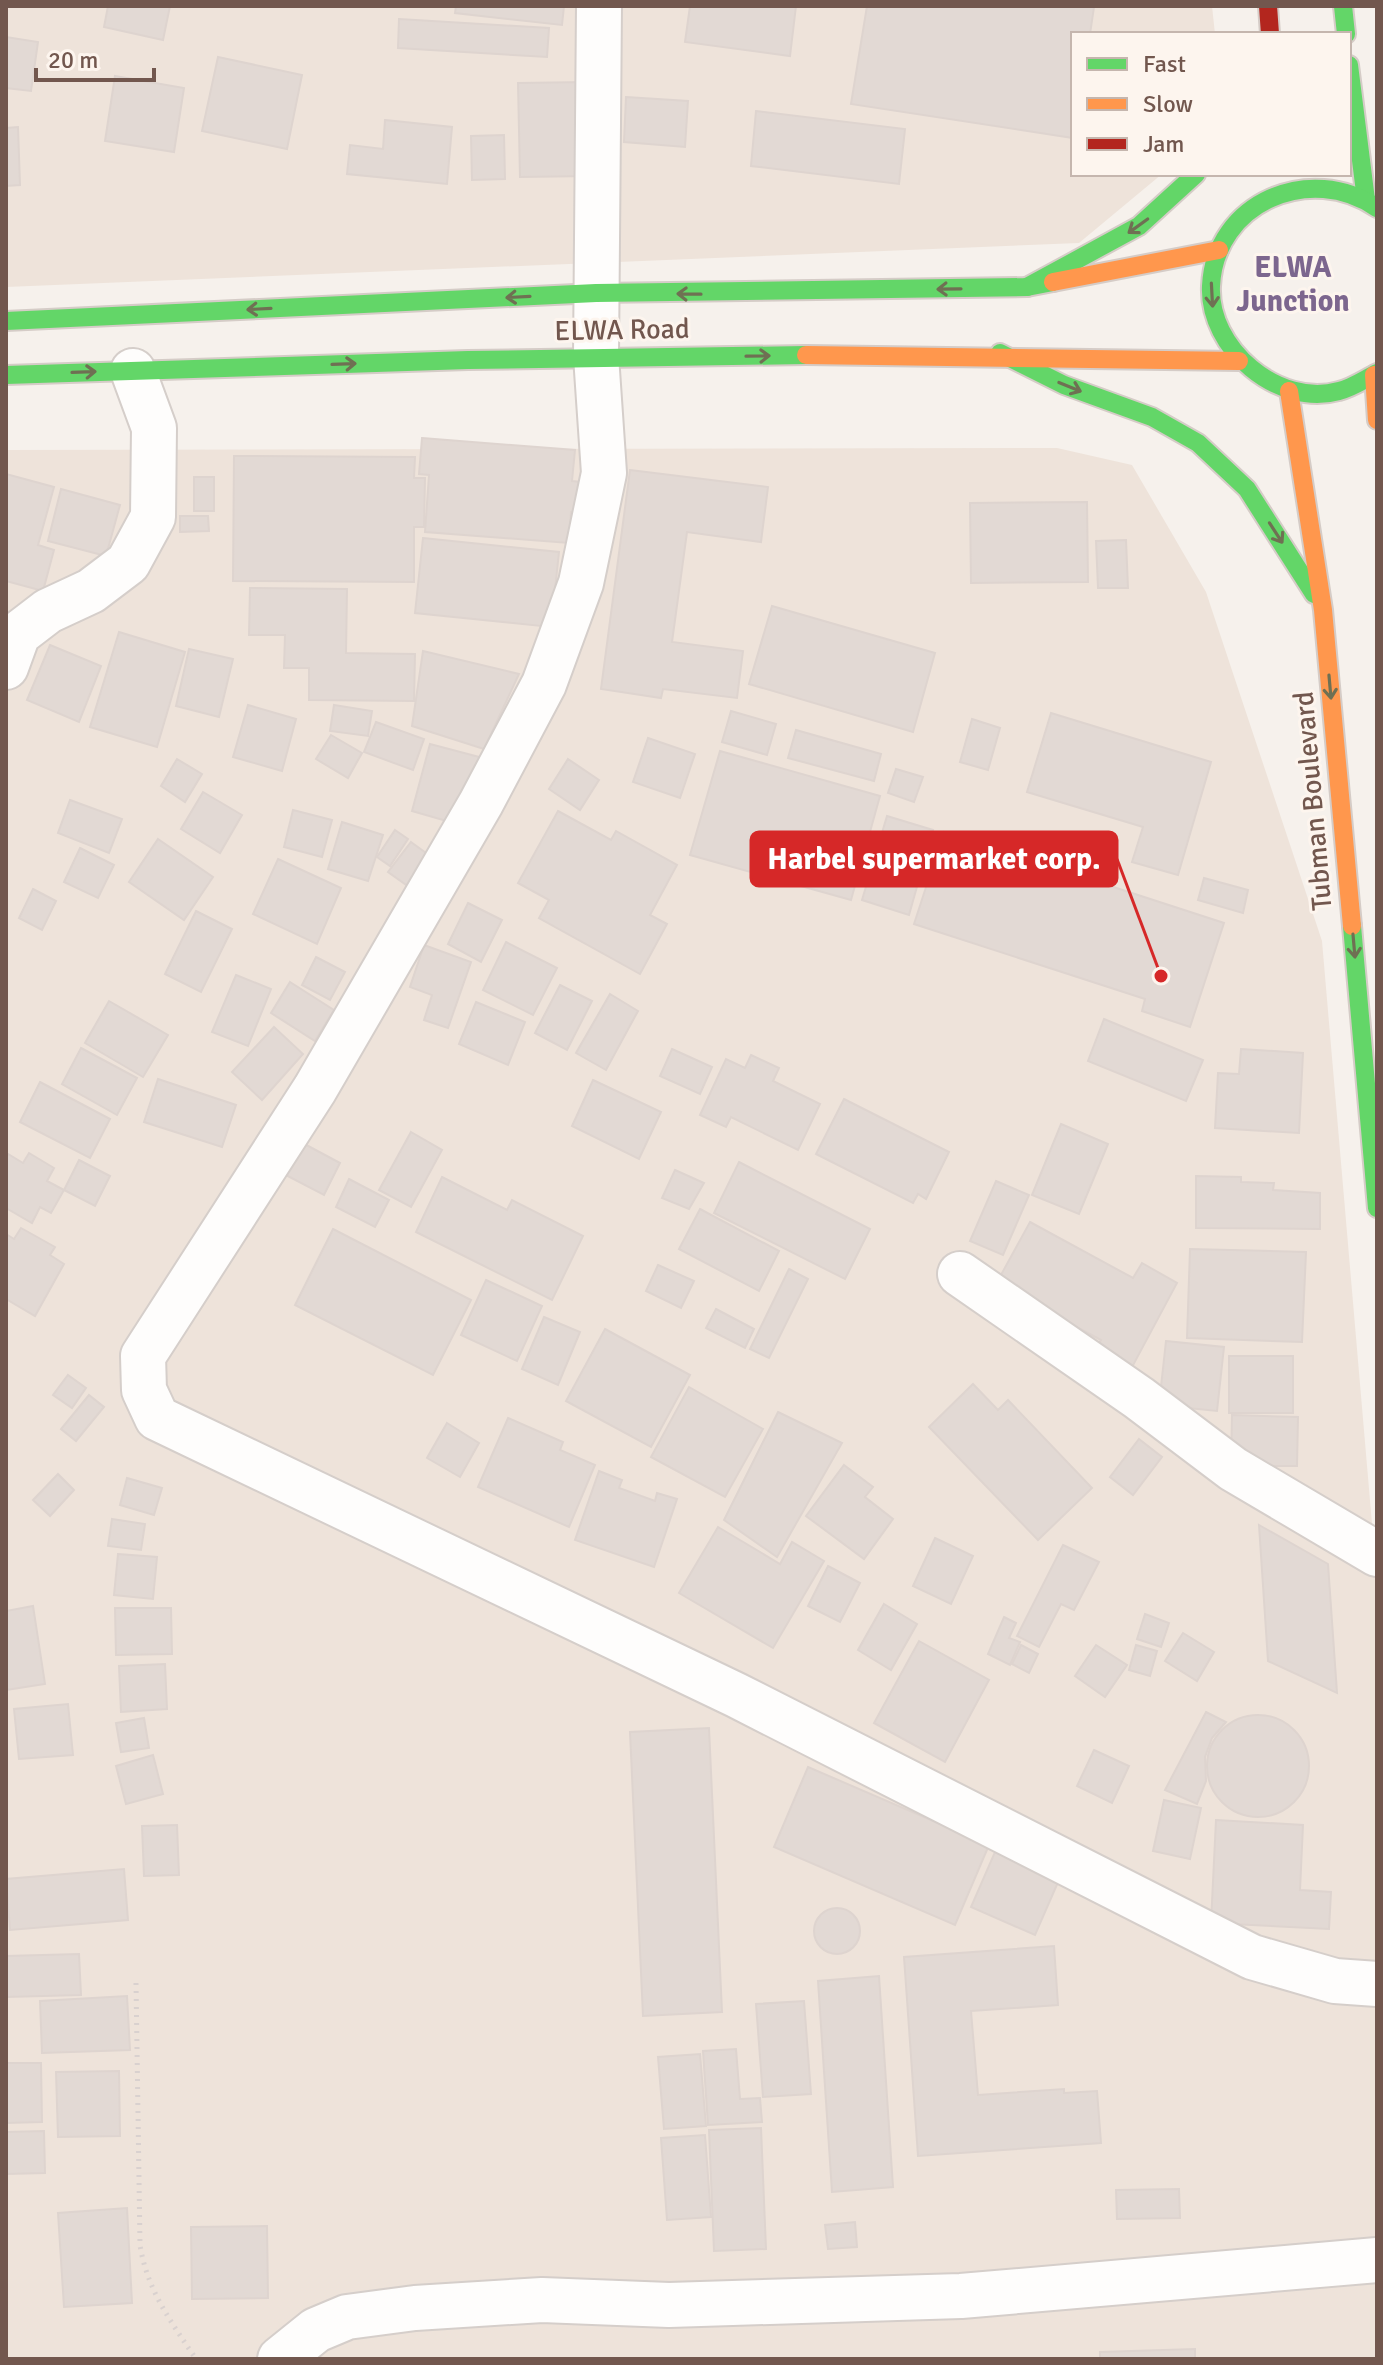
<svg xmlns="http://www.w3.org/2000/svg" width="1383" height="2365" font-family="Signika,sans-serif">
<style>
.residential{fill:#eee3da}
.building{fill:#e2d9d4;stroke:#ded4cf;stroke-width:2}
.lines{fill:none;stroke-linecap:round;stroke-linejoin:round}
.street-casing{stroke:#d5ceca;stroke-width:48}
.fast-casing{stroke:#d5ccc7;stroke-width:22}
.slow-casing{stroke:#d5ccc7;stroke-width:22}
.jam-casing{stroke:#d5ccc7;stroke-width:22}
.path{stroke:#d9d1cf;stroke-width:5;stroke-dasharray:2 6;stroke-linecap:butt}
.street{stroke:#fefdfc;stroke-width:44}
.fast{stroke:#63d668;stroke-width:18}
.slow{stroke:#ff974d;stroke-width:18}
.jam{stroke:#b3261e;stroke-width:18}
.oneway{stroke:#6f7053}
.labels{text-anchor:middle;stroke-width:6;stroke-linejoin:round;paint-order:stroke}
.street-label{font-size:28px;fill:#72574e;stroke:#fdf5ee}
.neighbourhood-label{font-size:30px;font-weight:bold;fill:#7c668e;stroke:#fdf5ee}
.leader{fill:none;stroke:#d62828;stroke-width:3}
.callout-dot{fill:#d62828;stroke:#fdf5ee;stroke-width:3}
.callout{fill:#d62828;stroke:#d62828;stroke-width:3}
.callout-label{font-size:30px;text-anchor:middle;font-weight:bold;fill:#fff}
</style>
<rect width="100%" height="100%" fill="#f6f1ec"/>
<g class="residential">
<path d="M6 6H1212L1215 34H1073V174H1162L1079 243 6 287Z"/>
<path d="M1057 448 1132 465 1206 592 1322 941 1377 1582V2359H6V450Z"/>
</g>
<g class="building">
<path d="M108 6H170L163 40 104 27Z"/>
<path d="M456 6H564L562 25 455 13Z"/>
<path d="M690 6H796L790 56 685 42Z"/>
<path d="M867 6 1094 7 1090 34H1073V138L851 104Z"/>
<path d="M399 19 549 28 547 57 398 48Z"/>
<path d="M6 37 38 42 31 91 6 88Z"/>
<path d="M218 57 302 75 287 149 202 131Z"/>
<path d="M115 76 184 88 174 152 105 141Z"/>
<path d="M587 82 590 176 520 177 518 83Z"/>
<path d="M626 97 688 101 685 147 624 142Z"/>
<path d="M756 111 905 129 899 184 751 166Z"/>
<path d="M385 120 452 127 447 184 347 174 350 145 383 149Z"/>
<path d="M18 127 20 185 6 186V128Z"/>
<path d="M504 135 505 179 472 180 471 136Z"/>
<path d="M422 438 575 450 572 481 591 483 590 513 571 512 569 543 425 532 429 475 419 474Z"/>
<path d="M234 456 415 457 414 478H425L424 527H414V582L233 581Z"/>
<path d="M630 470 768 487 761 542 687 532 672 642 743 651 737 698 663 689 661 698 601 689Z"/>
<path d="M6 474 54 487 38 545 54 550 43 591 6 581Z"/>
<rect x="194" y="477" width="20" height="34"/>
<path d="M61 489 120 505 106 556 48 541Z"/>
<path d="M1087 502 1088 582 971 583 970 503Z"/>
<path d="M180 516H208L209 531 180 532Z"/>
<path d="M423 538 559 552 551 627 415 613Z"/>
<path d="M1126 540 1128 588H1098L1096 541Z"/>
<path d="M250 588 347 589 346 653 415 654 414 701 309 700V668H284L285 635H249Z"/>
<path d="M772 606 935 653 913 732 749 684Z"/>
<path d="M119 632 185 652 157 747 90 727Z"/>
<path d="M50 645 101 666 79 722 27 700Z"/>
<path d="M189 649 233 659 219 717 176 706Z"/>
<path d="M423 651 519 674 484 749 412 726Z"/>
<path d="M248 705 296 719 282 771 233 757Z"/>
<path d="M334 705 372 711 368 736 330 731Z"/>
<path d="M731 711 776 724 767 755 722 742Z"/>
<path d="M1051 713 1211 762 1178 875 1132 862 1143 827 1027 792Z"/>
<path d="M972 719 1000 728 988 770 960 762Z"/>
<path d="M376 722 424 739 413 770 364 752Z"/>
<path d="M796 730 881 754 874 781 788 758Z"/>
<path d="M331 735 362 753 348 778 316 759Z"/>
<path d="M648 738 695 754 680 798 633 782Z"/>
<path d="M430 744 483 758 464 826 412 811Z"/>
<path d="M720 751 880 796 851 900 690 855Z"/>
<path d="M177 759 202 774 185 802 161 786Z"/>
<path d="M568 759 599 780 580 810 549 789Z"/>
<path d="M896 769 923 777 914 802 888 793Z"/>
<path d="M203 792 242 815 220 853 181 829Z"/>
<path d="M70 800 122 819 109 853 58 833Z"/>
<path d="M293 810 332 820 322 857 284 847Z"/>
<path d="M558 811 611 840 616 831 677 865 650 915 667 924 640 974 539 918 549 900 518 883Z"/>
<path d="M887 816 933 830 909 915 862 900Z"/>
<path d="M342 822 383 835 368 881 328 869Z"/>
<path d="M395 830 408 839 390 866 377 857Z"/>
<path d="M944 832 1224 923 1190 1027 1142 1011 1145 999 914 924Z"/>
<path d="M158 839 213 877 184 920 129 882Z"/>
<path d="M411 842 441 864 419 894 388 872Z"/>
<path d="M80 848 114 865 98 898 64 882Z"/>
<path d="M278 859 341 888 317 944 253 914Z"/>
<path d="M1204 878 1248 890 1243 913 1198 900Z"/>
<path d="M33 889 56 901 42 930 19 918Z"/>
<path d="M468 903 502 920 481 962 448 944Z"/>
<path d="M196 911 232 929 201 992 165 974Z"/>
<path d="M506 942 557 968 533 1015 483 990Z"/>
<path d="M424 945 471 962 448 1028 424 1020 432 995 410 987Z"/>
<path d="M316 957 345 972 330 1000 302 985Z"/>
<path d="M236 975 271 989 248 1046 212 1032Z"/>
<path d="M290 982 334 1010 315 1041 271 1013Z"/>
<path d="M560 985 592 1001 567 1050 535 1033Z"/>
<path d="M610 994 638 1011 606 1070 576 1053Z"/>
<path d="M109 1001 168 1035 143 1077 85 1043Z"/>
<path d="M476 1002 525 1022 508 1065 459 1044Z"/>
<path d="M1104 1019 1203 1060 1186 1101 1088 1061Z"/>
<path d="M274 1027 303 1054 262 1100 232 1072Z"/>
<path d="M81 1048 137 1078 117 1115 62 1084Z"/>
<path d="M672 1049 712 1067 700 1094 660 1076Z"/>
<path d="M1241 1049 1303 1053 1299 1133 1215 1128 1218 1073 1239 1074Z"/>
<path d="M751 1055 779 1068 773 1081 820 1104 798 1150 731 1117 726 1127 700 1115 726 1059 745 1068Z"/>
<path d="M158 1079 236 1105 222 1147 144 1122Z"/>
<path d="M593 1080 661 1112 639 1159 572 1126Z"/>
<path d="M40 1082 110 1119 90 1158 20 1122Z"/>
<path d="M844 1099 949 1152 926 1199 918 1194 913 1203 816 1154Z"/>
<path d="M1061 1124 1108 1144 1079 1214 1032 1195Z"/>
<path d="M411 1132 442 1150 411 1207 379 1190Z"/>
<path d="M297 1140 340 1163 324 1195 280 1172Z"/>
<path d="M29 1153 54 1168 47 1181 64 1190 51 1213 40 1207 32 1223 6 1208V1159L8 1154 23 1163Z"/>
<path d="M79 1160 110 1176 95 1206 64 1190Z"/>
<path d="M739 1162 870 1229 845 1279 714 1213Z"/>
<path d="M675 1170 704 1183 689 1209 662 1198Z"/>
<path d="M1196 1176 1241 1177V1182L1274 1183 1273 1190 1320 1193V1229L1196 1228Z"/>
<path d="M442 1177 507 1210 512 1200 583 1236 552 1300 416 1232Z"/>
<path d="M349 1179 389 1200 375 1227 336 1207Z"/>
<path d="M996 1181 1029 1195 1003 1255 970 1241Z"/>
<path d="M700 1209 779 1251 759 1291 679 1249Z"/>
<path d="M1030 1222 1133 1278 1142 1263 1177 1283 1131 1369 1095 1350 1101 1340 996 1284Z"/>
<path d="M21 1228 55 1247 50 1255 64 1264 35 1316 6 1299V1234L14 1239Z"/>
<path d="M333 1229 471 1300 433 1375 295 1305Z"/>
<path d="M1190 1249 1306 1252 1302 1342 1187 1338Z"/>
<path d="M658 1265 694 1281 681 1308 646 1291Z"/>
<path d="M789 1269 808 1279 769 1358 750 1349Z"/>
<path d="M486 1280 542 1306 517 1361 461 1335Z"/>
<path d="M716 1309 754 1329 745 1348 706 1328Z"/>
<path d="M544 1317 580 1332 558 1385 522 1369Z"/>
<path d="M605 1329 690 1375 651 1447 566 1401Z"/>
<path d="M1166 1341 1224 1347 1217 1411 1159 1405Z"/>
<rect x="1229" y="1356" width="64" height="57"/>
<path d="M68 1375 86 1388 72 1408 53 1395Z"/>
<path d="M973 1384 998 1410 1008 1400 1092 1488 1038 1540 929 1427Z"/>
<path d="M689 1387 763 1429 725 1497 651 1457Z"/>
<path d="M89 1395 104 1407 76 1441 61 1429Z"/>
<path d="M778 1412 842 1443 777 1557 724 1520Z"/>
<path d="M1232 1415 1298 1417 1297 1466H1231Z"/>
<path d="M508 1418 563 1442 560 1450 595 1465 569 1527 478 1487Z"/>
<path d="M447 1423 479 1443 460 1477 427 1458Z"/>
<path d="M1139 1439 1162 1457 1133 1495 1110 1477Z"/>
<path d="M844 1465 873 1487 865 1497 893 1519 864 1559 806 1516Z"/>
<path d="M599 1471 622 1480 619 1488 655 1501 657 1493 677 1499 654 1567 575 1540Z"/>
<path d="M58 1474 74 1490 50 1516 33 1500Z"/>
<path d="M127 1478 162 1488 154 1515 120 1505Z"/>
<path d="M112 1519 145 1524 141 1550 108 1546Z"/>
<path d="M1259 1525 1328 1564 1337 1693 1268 1661Z"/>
<path d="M718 1527 780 1564 792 1542 824 1561 773 1648 679 1593Z"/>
<path d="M935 1538 973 1556 951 1604 913 1586Z"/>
<path d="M1063 1545 1099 1562 1074 1610 1061 1604 1039 1647 1017 1636Z"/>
<path d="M118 1554 157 1557 153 1599 114 1595Z"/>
<path d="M828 1566 860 1583 840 1622 808 1606Z"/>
<path d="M884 1604 917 1624 891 1670 858 1650Z"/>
<path d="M33 1606 45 1684 6 1690V1611Z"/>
<path d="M115 1608H171L172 1654 116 1655Z"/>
<path d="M1145 1614 1169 1623 1161 1647 1137 1639Z"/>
<path d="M1004 1617 1016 1623 1009 1638 1020 1642 1010 1665 988 1654Z"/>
<path d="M1183 1633 1214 1652 1197 1681 1165 1661Z"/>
<path d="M919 1641 989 1680 945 1762 874 1723Z"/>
<path d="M1021 1645 1038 1654 1029 1673 1012 1664Z"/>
<path d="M1096 1645 1127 1665 1105 1697 1075 1676Z"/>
<path d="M1136 1645 1157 1651 1150 1676 1129 1670Z"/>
<path d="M165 1664 167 1709 121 1712 119 1666Z"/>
<path d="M68 1704 73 1755 19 1759 14 1709Z"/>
<path d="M1206 1712 1226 1722 1212 1738 1205 1757 1206 1781 1197 1804 1165 1790Z"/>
<circle cx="1258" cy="1766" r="51"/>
<path d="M144 1718 149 1748 121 1752 116 1723Z"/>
<path d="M709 1728 722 2012 643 2016 630 1732Z"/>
<path d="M1094 1750 1129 1766 1112 1803 1077 1786Z"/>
<path d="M153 1755 163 1794 126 1804 116 1766Z"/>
<path d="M808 1767 989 1845 955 1925 774 1847Z"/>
<path d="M1164 1800 1201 1808 1190 1859 1153 1851Z"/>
<path d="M1216 1820 1303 1825 1300 1890 1331 1892 1329 1929 1211 1923Z"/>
<path d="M177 1825 179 1875 144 1876 142 1826Z"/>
<path d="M995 1852 1059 1880 1035 1935 971 1907Z"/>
<path d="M124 1869 128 1920 10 1930 6 1879Z"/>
<circle cx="837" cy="1931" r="23"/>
<path d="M1054 1946 1058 2005 971 2011 978 2095 1064 2089V2093L1097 2091 1101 2143 918 2156 904 1957Z"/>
<path d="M79 1954 81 1995 6 1997V1956Z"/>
<path d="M879 1976 893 2187 832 2192 818 1981Z"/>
<path d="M127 1996 130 2050 42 2053 40 2001Z"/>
<path d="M804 2001 811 2094 763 2097 756 2004Z"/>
<path d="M736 2049 740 2099 760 2098 762 2122 708 2125 703 2051Z"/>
<path d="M700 2054 706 2126 664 2129 658 2057Z"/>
<path d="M6 2063H41L42 2122 6 2123Z"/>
<path d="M119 2071 120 2136 58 2137 56 2072Z"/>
<path d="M761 2128 766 2249 714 2251 709 2130Z"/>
<path d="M44 2131 45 2173 6 2174V2132Z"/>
<path d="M705 2135 711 2217 667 2220 661 2138Z"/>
<path d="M1179 2189 1180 2218 1117 2219 1116 2190Z"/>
<path d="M127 2208 132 2303 64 2307 58 2213Z"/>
<path d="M855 2222 857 2247 828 2249 825 2225Z"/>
<path d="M267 2226 268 2298 192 2299 191 2227Z"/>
<path d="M1195 2349V2359H1100V2352Z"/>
</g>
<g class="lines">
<defs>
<g id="street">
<path d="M599 6 596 356 604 473 581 583 544 684 481 803 315 1089 143 1356 144 1390 157 1418 736 1695 1252 1957 1335 1981 1377 1984"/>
<path d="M6 667 18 634 48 611 91 591 128 563 153 517 154 428 133 371"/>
<path d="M960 1274 1139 1398 1233 1469 1377 1554"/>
<path d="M280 2359 316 2330 347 2317 415 2308 542 2300 669 2305 961 2296 1377 2260"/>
</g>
<g id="fast">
<path d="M1343 6 1346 34"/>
<path d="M1349 65 1366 200"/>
<path d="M1377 208C1311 162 1215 202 1211 286 1208 348 1278 408 1339 391 1352 388 1365 379 1377 373"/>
<path d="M1027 287 1139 226 1196 174"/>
<path d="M6 321 596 293 1027 287 1053 282"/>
<path d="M1000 353 1064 385 1152 417 1198 443 1247 489 1314 594"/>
<path d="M6 375 468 360 806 355"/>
<path d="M1352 926 1377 1208"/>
</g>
<g id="slow">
<path d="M1053 282 1219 250"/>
<path d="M806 355 1239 361"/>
<path d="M1374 375 1377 420"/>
<path d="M1289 391 1323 610 1352 926"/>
</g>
<path id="jam" d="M1268 6 1270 34"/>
</defs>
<use href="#street" class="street-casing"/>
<use href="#fast" class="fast-casing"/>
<use href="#slow" class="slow-casing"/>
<use href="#jam" class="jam-casing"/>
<path class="path" d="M136 1983 140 2245C147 2290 171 2322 196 2359"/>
<use href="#street" class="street"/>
<use href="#fast" class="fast"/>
<use href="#slow" class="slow"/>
<use href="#jam" class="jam"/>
</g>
<defs><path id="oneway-shaft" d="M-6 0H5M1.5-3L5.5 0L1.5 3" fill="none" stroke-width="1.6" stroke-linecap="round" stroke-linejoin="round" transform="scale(2)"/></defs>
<g class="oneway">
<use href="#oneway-shaft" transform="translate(1138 226) rotate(144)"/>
<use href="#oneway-shaft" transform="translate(949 289) rotate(179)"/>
<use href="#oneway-shaft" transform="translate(689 294) rotate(-179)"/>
<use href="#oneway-shaft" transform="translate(1212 295) rotate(87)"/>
<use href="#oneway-shaft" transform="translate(518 297) rotate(177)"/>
<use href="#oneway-shaft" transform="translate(259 309) rotate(177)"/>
<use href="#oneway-shaft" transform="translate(758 356) rotate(-1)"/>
<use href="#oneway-shaft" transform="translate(344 364) rotate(-2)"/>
<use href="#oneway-shaft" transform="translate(84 372) rotate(-2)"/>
<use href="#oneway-shaft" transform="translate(1070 387) rotate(22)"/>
<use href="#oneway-shaft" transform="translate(1276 533) rotate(57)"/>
<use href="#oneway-shaft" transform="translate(1330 687) rotate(85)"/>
<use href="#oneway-shaft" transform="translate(1354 946) rotate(85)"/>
</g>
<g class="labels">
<g class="street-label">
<text transform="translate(622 329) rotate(-1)" y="10">ELWA Road</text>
<text transform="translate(1312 801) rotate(-95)" y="10">Tubman Boulevard</text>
</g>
<g class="neighbourhood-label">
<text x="1293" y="277">ELWA<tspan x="1293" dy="34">Junction</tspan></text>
</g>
</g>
<path class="leader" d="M1161 976L1117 859"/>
<circle class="callout-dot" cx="1161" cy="976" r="8"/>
<rect class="callout" x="751" y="832" width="366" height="54" rx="8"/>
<g class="callout-label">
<text x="934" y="869">Harbel supermarket corp.</text>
</g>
<rect width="1383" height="2365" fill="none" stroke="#72574e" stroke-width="16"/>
<rect x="1071" y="32" width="280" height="144" fill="#fdf5ee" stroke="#c5b6ae" stroke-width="2"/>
<rect x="1087" y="58" width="40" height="12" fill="#63d668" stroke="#c5b6ae" stroke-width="2"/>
<text x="1143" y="72" font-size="24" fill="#72574e">Fast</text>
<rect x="1087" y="98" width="40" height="12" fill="#ff974d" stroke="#c5b6ae" stroke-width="2"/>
<text x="1143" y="112" font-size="24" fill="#72574e">Slow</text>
<rect x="1087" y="138" width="40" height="12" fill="#b3261e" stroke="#c5b6ae" stroke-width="2"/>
<text x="1143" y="152" font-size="24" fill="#72574e">Jam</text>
<path d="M36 68v12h118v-12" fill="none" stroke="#72574e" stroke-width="4"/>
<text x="48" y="68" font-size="24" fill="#72574e" stroke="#fdf5ee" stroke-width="6" paint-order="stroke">20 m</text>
</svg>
